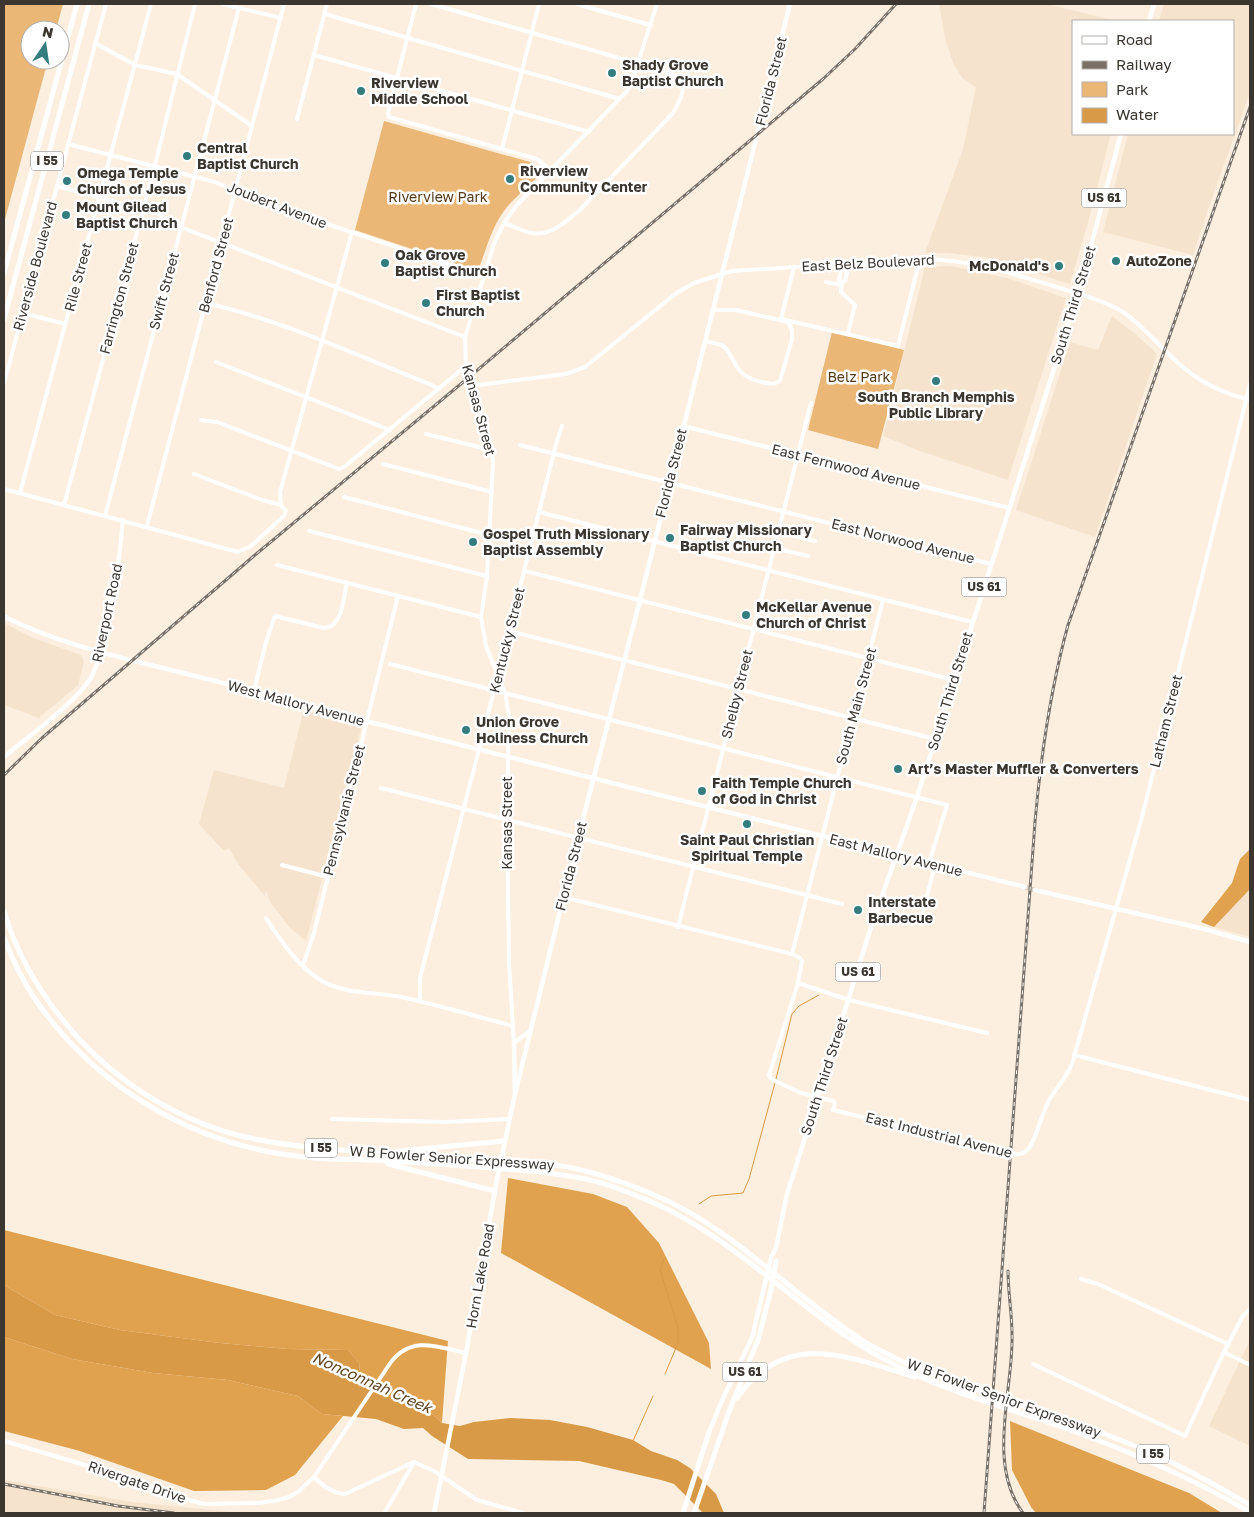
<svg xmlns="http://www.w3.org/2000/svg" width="1254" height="1517" font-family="'Golos Text',sans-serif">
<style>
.built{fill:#f6e3ce}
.green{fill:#eab777}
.forest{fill:#e0a24f}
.water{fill:#d89a46}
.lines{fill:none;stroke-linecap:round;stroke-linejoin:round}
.stream{stroke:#d89a46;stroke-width:1}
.major-tunnel{stroke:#d5cabc;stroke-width:4.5;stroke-dasharray:4.5 2;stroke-linecap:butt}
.minor{stroke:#fff;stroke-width:4}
.major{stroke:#fff;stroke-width:4.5}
.highway{stroke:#fff;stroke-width:5}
.rail-casing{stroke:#797168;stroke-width:3}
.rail{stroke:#fff;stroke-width:1;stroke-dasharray:4;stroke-linecap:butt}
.poi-dot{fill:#347d7e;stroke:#fff;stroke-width:2}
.labels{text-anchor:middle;stroke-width:5;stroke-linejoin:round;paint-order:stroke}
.shield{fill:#fff;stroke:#76726e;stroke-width:1}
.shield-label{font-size:12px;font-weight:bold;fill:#3b3630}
.poi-label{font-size:14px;font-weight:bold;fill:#3b3630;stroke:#fff;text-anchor:start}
.street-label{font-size:14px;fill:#3b3630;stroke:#fff}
.park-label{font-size:14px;fill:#533917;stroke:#fff}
.water-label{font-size:15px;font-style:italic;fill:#5f4422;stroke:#fff}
</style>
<rect width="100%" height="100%" fill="#fcefdf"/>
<g class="built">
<path d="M939 4H1047L1116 21H1073V134H1111L1089 219 1070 284 989 258 948 253H925L963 149 976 87 963 79 954 65 945 39Z"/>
<path d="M1164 4H1250V93L1217 184 1193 255 1103 232 1128 134H1233V21H1159Z"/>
<path d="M950 266 977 271 1010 279 1066 298 1008 480 920 451 883 436 925 267Z"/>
<path d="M1112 316 1134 333 1157 354 1095 537 1016 510 1070 342 1098 350Z"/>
<path d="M4 623 33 638 81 655 84 662 78 685 39 718 4 705Z"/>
<path d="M304 709 359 724 361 729 306 941 290 928 270 902 266 890 265 896 238 864 229 848 224 851 199 824 214 770 284 788Z"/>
<path d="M1250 889V937L1214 927Z"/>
<path d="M1250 1340V1446L1209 1426Z"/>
<path d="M4 1480 132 1502 242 1513H4Z"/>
</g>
<g class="green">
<path d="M4 4H63L56 30H30V60H48L4 223Z"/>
<path d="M384 121 530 162 542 170C537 180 516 196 507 207 492 225 486 250 478 271L355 230Z"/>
<path d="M832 332 904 350 878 449 808 430Z"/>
</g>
<g class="forest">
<path d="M1250 849V889L1214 927 1201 922 1232 883 1240 859Z"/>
<path d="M508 1178 593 1194 627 1207 659 1243 709 1343 711 1369 501 1253Z"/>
<path d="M4 1230 448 1341 442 1423 413 1396 361 1381 359 1363 348 1350 288 1349 220 1343 120 1330 55 1315 4 1285Z"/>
<path d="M4 1337 72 1359 153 1373 228 1380 298 1396 322 1414 343 1416 295 1475 266 1490 194 1491 80 1451 4 1431Z"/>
<path d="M1010 1421 1189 1493 1222 1513H1036L1031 1507 1012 1470Z"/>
</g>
<path class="water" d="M4 1285 55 1315 120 1330 220 1343 288 1349 348 1350 359 1363 361 1381 413 1396 442 1423 460 1426 474 1422 511 1418 550 1420 587 1427 633 1440 651 1451 677 1460 690 1468 716 1494 724 1513H703L674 1484 661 1480 579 1461 468 1459 432 1436 423 1428 404 1429 376 1419 322 1414 298 1396 228 1380 153 1373 72 1359 4 1337Z"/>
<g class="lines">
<g class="stream">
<path d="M776 1079 792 1014 799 1006 819 995"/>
<path d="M699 1204 711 1196 743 1193 749 1179 775 1083"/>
<path d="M665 1374 678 1343V1328L660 1269 665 1257"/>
<path d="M633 1441 653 1396"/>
</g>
<path class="major-tunnel" d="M1025 887 1035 890"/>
<g class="minor">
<path d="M223 4 281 18"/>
<path d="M416 4 388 113 389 117 537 159 552 171"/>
<path d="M431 4C498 23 565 42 632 62 643 65 676 72 681 81 686 91 678 104 673 113L580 210C567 221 549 237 531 233 522 231 513 226 504 223"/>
<path d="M577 4 650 25"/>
<path d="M325 14 620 99"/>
<path d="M95 43 135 65 177 74 252 126"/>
<path d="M314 55 589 132"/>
<path d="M297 119 327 4"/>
<path d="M68 144 215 182 270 205 483 276"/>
<path d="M502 149 539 4"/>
<path d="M57 186 157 213 180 227 196 233 465 337"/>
<path d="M794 267 781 319 898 346 920 259"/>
<path d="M845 269 841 271 839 280 842 282 841 292 855 305 848 333"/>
<path d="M826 282 841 285"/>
<path d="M842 282 845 281 847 272 845 268"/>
<path d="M206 303C284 321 358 356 432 385L439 389"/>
<path d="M23 313 65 324"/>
<path d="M705 341C710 343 718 343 723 346 729 350 731 357 734 362 741 378 757 382 773 384L780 381 792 339V330L788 322 736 310H712"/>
<path d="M216 362 390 430"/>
<path d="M4 383 106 4"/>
<path d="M471 386 566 374 585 367 675 294 694 283 732 271 925 259C974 260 1017 275 1063 289 1083 295 1105 301 1123 312 1152 332 1173 365 1204 382 1219 391 1234 396 1250 400"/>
<path d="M201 420 217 422 339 469 344 467 466 366"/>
<path d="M683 426 1009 508"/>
<path d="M426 434 491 450"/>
<path d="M520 445 991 564"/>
<path d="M383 464 492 492"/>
<path d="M4 489 238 552 251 546 284 516 286 511 281 505 262 500 194 474"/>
<path d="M20 493 151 4"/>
<path d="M344 497 489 535"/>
<path d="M64 505 155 165 195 4"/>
<path d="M281 505 280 492 352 232"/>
<path d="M539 512 972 622"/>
<path d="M105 516 239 8"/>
<path d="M147 526 284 4"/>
<path d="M309 531 487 576"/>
<path d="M778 532 815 541"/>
<path d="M774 548 808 556"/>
<path d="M277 565 481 617"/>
<path d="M525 571 954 680"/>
<path d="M509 631 935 739"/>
<path d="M101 652 117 577 123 520"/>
<path d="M390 664 947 805 929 863"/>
<path d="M254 691 266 642 275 616 324 628C343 627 343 598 347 583"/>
<path d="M381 788 842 904"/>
<path d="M282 865 328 877"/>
<path d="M563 897 792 954 800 958 802 961 798 983 769 1075 771 1079 801 1093 833 1101 835 1103 833 1110 1015 1154C1021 1155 1025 1153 1029 1148 1039 1133 1041 1112 1051 1097 1058 1086 1067 1076 1072 1064L1142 817 1250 384"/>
<path d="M266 918C281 941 298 967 322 981 345 994 375 992 401 997 438 1005 475 1016 513 1026"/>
<path d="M921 919 935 865"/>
<path d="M678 927 811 403"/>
<path d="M792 954 883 600"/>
<path d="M303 965 314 933 398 596"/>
<path d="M798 983 849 1000 987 1033"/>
<path d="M420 1001V978L494 691 556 444 562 426"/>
<path d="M514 1043 509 963 507 820 509 715 505 693 486 646 481 617 487 576 493 462 491 450 466 366 465 337 495 241 504 223 516 206 627 91 631 84 657 4"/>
<path d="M1074 1055 1250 1100"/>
<path d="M332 1119 446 1122 509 1119"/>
<path d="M1081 1279 1098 1284 1228 1344"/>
<path d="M1224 1352 1250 1365"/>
<path d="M1033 1364 1185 1436 1224 1352 1243 1316 1250 1309"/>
<path d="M4 1441 122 1476 181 1498 204 1504 257 1503 274 1501 289 1497 299 1491 314 1477 391 1362C412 1335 438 1347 466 1353"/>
<path d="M314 1477C323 1486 332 1493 345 1494L414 1462 434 1471 477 1500 523 1513"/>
<path d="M385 1512 414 1462"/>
</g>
<g class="major">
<path d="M1149 21 1154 4"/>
<path d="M5 617C57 643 114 656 171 670 236 686 301 703 366 721L1025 887"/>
<path d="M4 757C29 736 74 704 91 678 95 670 98 661 101 652"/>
<path d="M1035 890 1208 930 1250 942"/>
<path d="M515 1094 578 838 640 600 790 4"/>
<path d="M709 1432 724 1396 752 1338 771 1258 776 1248 787 1194 797 1163 871 927 917 797 1078 294 1121 134"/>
<path d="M434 1513 466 1353 497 1179 515 1094 514 1043 530 1031"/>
</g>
<g class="highway">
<path d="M4 273 77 4"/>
<path d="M4 319 89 4"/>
<path d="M4 617H6"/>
<path d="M4 911C18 959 47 1004 80 1040 119 1082 171 1115 226 1132 256 1141 287 1145 318 1148 368 1153 419 1155 469 1159 505 1161 542 1161 577 1169 603 1175 628 1184 652 1194 733 1227 792 1296 865 1342 875 1348 886 1353 897 1359 912 1367 928 1372 944 1378 986 1394 1030 1407 1074 1423 1112 1436 1151 1451 1187 1470 1208 1481 1229 1493 1250 1505"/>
<path d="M4 938C12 958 21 978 33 996 95 1088 196 1147 306 1157 328 1160 349 1159 371 1160 411 1162 452 1165 492 1168 528 1171 563 1173 598 1182 616 1187 635 1195 652 1202 739 1240 800 1313 882 1358 938 1389 1001 1406 1062 1427 1127 1450 1190 1477 1250 1512"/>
<path d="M398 1151 504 1141"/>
<path d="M388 1164 495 1191"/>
<path d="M737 1398C785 1328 849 1357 915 1377"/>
<path d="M683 1513 709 1432"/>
<path d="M694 1513 730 1409 758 1340 771 1290 776 1261"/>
</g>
<defs>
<g id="rail">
<path d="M4 775 42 738 255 555 468 378 823 79 855 49 896 4"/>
<path d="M1008 1271C1008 1295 1013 1319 1012 1343 1011 1397 988 1466 1023 1513"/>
<path d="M4 1484 118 1506 174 1513"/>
<path d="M984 1513 1035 822C1041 754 1050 691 1068 625L1250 107"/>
</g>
</defs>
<use href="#rail" class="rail-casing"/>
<use href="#rail" class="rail"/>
</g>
<g class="poi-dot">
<circle cx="612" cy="73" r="5"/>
<circle cx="361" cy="91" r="5"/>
<circle cx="187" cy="156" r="5"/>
<circle cx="510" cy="179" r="5"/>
<circle cx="67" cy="181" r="5"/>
<circle cx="66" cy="215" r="5"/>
<circle cx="1116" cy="261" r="5"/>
<circle cx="385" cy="263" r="5"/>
<circle cx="1059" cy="266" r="5"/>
<circle cx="426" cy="303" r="5"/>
<circle cx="936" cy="381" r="5"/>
<circle cx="670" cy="538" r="5"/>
<circle cx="473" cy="542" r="5"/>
<circle cx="746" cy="615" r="5"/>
<circle cx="466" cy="730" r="5"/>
<circle cx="898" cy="769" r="5"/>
<circle cx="702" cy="791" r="5"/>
<circle cx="747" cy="824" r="5"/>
<circle cx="858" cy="910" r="5"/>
</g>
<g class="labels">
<g class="shield">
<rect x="31" y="151.5" width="32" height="19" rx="4"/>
<rect x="1081.5" y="188.5" width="45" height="19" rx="4"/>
<rect x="961.5" y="577.5" width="45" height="19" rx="4"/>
<rect x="835.5" y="962.5" width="45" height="19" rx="4"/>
<rect x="305" y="1138.5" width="32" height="19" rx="4"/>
<rect x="722.5" y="1362.5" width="45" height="19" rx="4"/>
<rect x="1137" y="1444.5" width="32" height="19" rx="4"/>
</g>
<g class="shield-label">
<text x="47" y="165">I 55</text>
<text x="1104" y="202">US 61</text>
<text x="984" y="591">US 61</text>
<text x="858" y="976">US 61</text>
<text x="321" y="1152">I 55</text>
<text x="745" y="1376">US 61</text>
<text x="1153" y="1458">I 55</text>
</g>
<g class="poi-label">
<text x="622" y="70">Shady Grove<tspan x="622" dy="16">Baptist Church</tspan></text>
<text x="371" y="88">Riverview<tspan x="371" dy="16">Middle School</tspan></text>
<text x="197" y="153">Central<tspan x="197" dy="16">Baptist Church</tspan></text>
<text x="520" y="176">Riverview<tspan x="520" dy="16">Community Center</tspan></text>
<text x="77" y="178">Omega Temple<tspan x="77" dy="16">Church of Jesus</tspan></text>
<text x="76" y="212">Mount Gilead<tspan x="76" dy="16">Baptist Church</tspan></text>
<text x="395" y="260">Oak Grove<tspan x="395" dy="16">Baptist Church</tspan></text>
<text x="1126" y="266">AutoZone</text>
<text x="1049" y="271" text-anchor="end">McDonald's</text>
<text x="436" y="300">First Baptist<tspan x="436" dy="16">Church</tspan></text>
<text x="936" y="402" text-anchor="middle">South Branch Memphis<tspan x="936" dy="16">Public Library</tspan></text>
<text x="680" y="535">Fairway Missionary<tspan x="680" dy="16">Baptist Church</tspan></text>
<text x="483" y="539">Gospel Truth Missionary<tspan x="483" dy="16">Baptist Assembly</tspan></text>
<text x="756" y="612">McKellar Avenue<tspan x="756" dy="16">Church of Christ</tspan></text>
<text x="476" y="727">Union Grove<tspan x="476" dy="16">Holiness Church</tspan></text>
<text x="908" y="774">Art’s Master Muffler &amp; Converters</text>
<text x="712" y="788">Faith Temple Church<tspan x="712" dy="16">of God in Christ</tspan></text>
<text x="747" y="845" text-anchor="middle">Saint Paul Christian<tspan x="747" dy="16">Spiritual Temple</tspan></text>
<text x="868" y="907">Interstate<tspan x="868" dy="16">Barbecue</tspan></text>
</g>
<g class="street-label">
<text transform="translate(771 81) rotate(-76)" y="5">Florida Street</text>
<text transform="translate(277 205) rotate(21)" y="5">Joubert Avenue</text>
<text transform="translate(868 263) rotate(-3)" y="5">East Belz Boulevard</text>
<text transform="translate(216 265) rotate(-75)" y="5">Benford Street</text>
<text transform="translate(35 266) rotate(-75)" y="5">Riverside Boulevard</text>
<text transform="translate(78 277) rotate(-75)" y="5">Rile Street</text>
<text transform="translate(164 291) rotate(-75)" y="5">Swift Street</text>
<text transform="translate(119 298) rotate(-75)" y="5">Farrington Street</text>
<text transform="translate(1073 305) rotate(-73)" y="5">South Third Street</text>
<text transform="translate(479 410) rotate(75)" y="5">Kansas Street</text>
<text transform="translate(846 467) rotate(14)" y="5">East Fernwood Avenue</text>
<text transform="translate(671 473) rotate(-76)" y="5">Florida Street</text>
<text transform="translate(903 541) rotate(14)" y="5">East Norwood Avenue</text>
<text transform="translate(107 613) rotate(-78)" y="5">Riverport Road</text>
<text transform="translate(507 640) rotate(-76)" y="5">Kentucky Street</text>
<text transform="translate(950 691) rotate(-73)" y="5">South Third Street</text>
<text transform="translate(737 694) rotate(-76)" y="5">Shelby Street</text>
<text transform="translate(296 703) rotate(15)" y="5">West Mallory Avenue</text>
<text transform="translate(856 706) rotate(-75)" y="5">South Main Street</text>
<text transform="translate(1166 721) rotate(-76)" y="5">Latham Street</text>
<text transform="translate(344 810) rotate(-76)" y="5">Pennsylvania Street</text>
<text transform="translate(507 823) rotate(-90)" y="5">Kansas Street</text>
<text transform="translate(896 855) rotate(14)" y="5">East Mallory Avenue</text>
<text transform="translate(571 866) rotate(-76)" y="5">Florida Street</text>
<text transform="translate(824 1076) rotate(-72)" y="5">South Third Street</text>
<text transform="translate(939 1135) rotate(14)" y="5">East Industrial Avenue</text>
<text transform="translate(452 1158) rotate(4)" y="5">W B Fowler Senior Expressway</text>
<text transform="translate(480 1276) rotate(-80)" y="5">Horn Lake Road</text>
<text transform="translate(1004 1398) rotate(20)" y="5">W B Fowler Senior Expressway</text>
<text transform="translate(137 1482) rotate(19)" y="5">Rivergate Drive</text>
</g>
<g class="park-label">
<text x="438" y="202">Riverview Park</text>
<text x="859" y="382">Belz Park</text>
</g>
<g class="water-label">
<text transform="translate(372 1383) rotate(24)" y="5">Nonconnah Creek</text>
</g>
</g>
<rect width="1254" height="1517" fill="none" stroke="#3b3630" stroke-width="10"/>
<rect x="1072" y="20" width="162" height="115" fill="#ffffff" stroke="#b1afac"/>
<rect x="1082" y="36" width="25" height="8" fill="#ffffff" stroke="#b1afac"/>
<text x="1116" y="45" font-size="15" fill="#3b3630">Road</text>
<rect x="1082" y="61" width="25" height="8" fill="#797168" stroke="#b1afac"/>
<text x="1116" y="70" font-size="15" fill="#3b3630">Railway</text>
<rect x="1082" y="82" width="25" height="15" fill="#eab777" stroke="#b1afac"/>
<text x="1116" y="95" font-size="15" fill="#3b3630">Park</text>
<rect x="1082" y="108" width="25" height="15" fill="#d89a46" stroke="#b1afac"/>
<text x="1116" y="120" font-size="15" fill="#3b3630">Water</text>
<g transform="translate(45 45) rotate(13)"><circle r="24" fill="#ffffff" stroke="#b1afac"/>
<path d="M0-4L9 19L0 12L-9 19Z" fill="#347d7e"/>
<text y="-8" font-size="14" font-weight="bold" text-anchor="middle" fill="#3b3630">N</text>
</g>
</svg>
